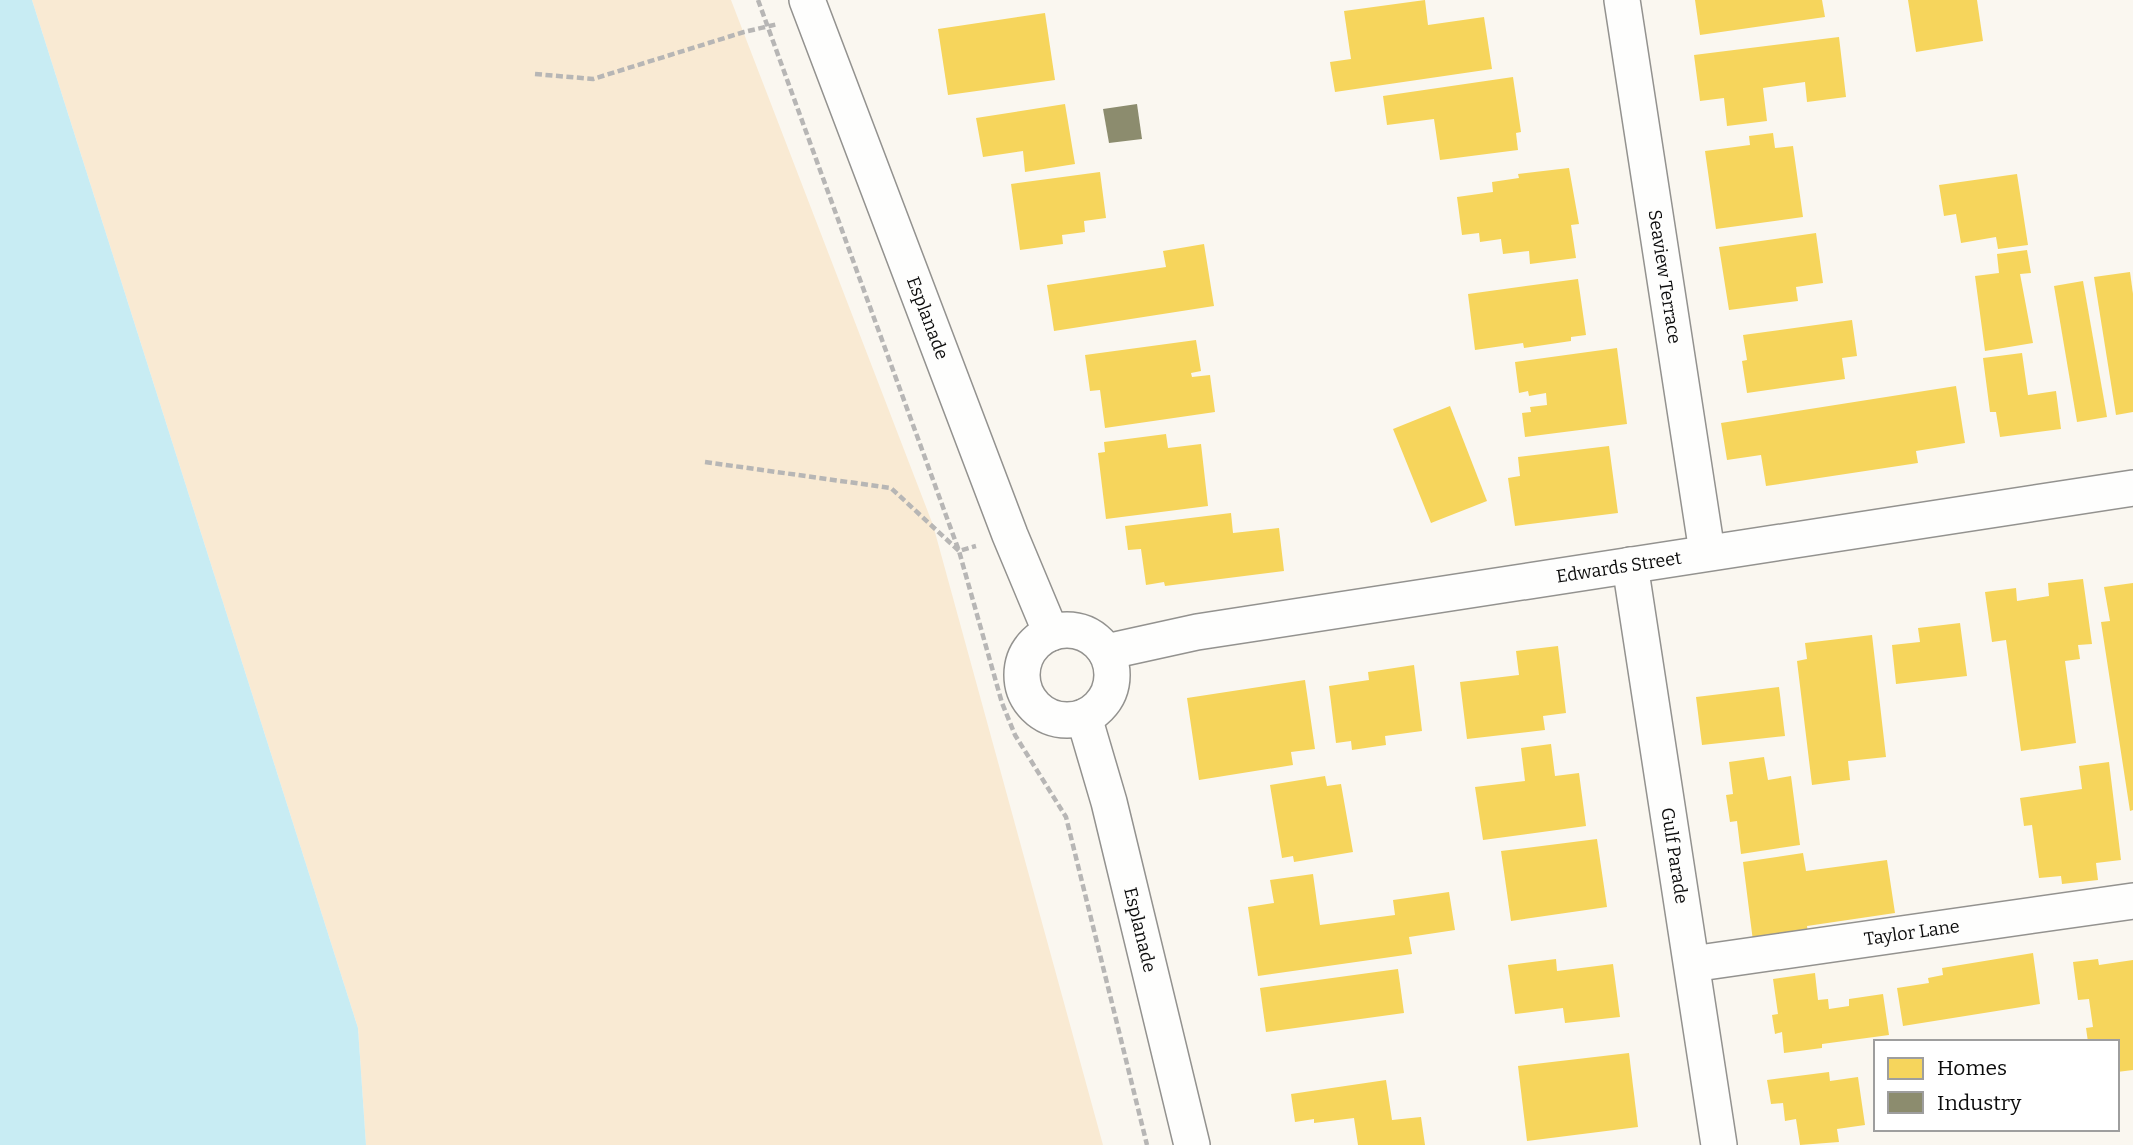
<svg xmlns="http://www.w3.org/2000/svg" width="2133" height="1145" font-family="Bitter,serif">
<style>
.sand{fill:#f9ead3}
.water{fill:#c8ecf3}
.homes{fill:#f6d55c}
.industry{fill:#8c8c6e}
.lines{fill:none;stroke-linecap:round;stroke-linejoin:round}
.street-casing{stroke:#93928f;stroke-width:38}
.path{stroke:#b7b6b5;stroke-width:4.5;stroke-dasharray:7 3.5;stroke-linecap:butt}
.street{stroke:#fefefd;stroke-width:35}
.labels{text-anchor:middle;stroke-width:7;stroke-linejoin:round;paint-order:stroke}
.street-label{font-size:18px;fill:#0c0c0c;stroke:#fff}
</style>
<rect width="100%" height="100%" fill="#faf7f0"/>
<path class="sand" d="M32 0H731L933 525 1103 1145H366L358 1028Z"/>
<path class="water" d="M0 0H32L358 1028 366 1145H0Z"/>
<g class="homes">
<path d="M1425 0 1428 25 1484 17 1492 69 1335 92 1330 62 1351 59 1344 11Z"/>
<path d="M1695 0H1822L1825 17 1700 35Z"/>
<path d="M1908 0H1977L1983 41 1916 52Z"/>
<path d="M1045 13 1055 80 948 95 938 29Z"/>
<path d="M1839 37 1846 97 1807 102 1805 82 1763 88 1767 121 1727 126 1724 98 1700 101 1694 55Z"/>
<path d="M1513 77 1521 132 1516 133 1518 150 1440 160 1434 119 1387 125 1383 96Z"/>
<path d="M1065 104 1075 164 1025 172 1023 151 983 157 976 118Z"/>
<path d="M1773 133 1775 148 1793 146 1803 217 1716 229 1705 151 1750 145 1749 136Z"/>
<path d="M1569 168 1579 224 1571 225 1576 258 1530 264 1529 251 1503 254 1501 239 1480 242 1479 233 1462 235 1457 197 1493 192 1492 182 1519 178 1518 174Z"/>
<path d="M1100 172 1106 218 1084 221 1085 232 1062 235 1063 244 1020 250 1011 184Z"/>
<path d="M2017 174 2028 245 1998 249 1996 237 1961 243 1956 214 1944 216 1939 185Z"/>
<path d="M1816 233 1823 283 1796 287 1798 301 1729 310 1719 247Z"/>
<path d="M1204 244 1214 306 1054 331 1047 285 1166 267 1163 251Z"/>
<path d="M2027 250 2031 273 2020 274 2033 343 1985 351 1975 276 1999 273 1997 254Z"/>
<path d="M2130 272 2133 294V412L2116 415 2094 277Z"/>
<path d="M1578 279 1586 335 1571 337V341L1524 348 1523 343 1475 350 1468 294Z"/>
<path d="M2083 281 2107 417 2077 422 2054 286Z"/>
<path d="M1852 320 1857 356 1842 358 1845 379 1747 393 1742 361 1747 360 1743 335Z"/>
<path d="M1196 340 1201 371 1191 373 1192 377 1210 375 1215 412 1105 428 1100 390 1090 391 1085 355Z"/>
<path d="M1617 348 1627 424 1525 437 1522 413 1531 412 1530 407 1547 405 1546 393 1529 396 1528 391 1519 393 1515 362Z"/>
<path d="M2022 353 2028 395 2056 391 2061 429 2000 437 1996 412H1990L1983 358Z"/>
<path d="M1956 386 1965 443 1916 451 1918 463 1766 486 1761 455 1727 460 1721 423Z"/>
<path d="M1450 406 1487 501 1431 523 1393 429Z"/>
<path d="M1166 434 1168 448 1201 444 1208 506 1106 519 1098 453 1105 452 1104 442Z"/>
<path d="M1609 446 1618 513 1515 526 1508 478 1520 476 1518 457Z"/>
<path d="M1231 513 1233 533 1279 528 1284 571 1165 586 1164 582 1146 585 1141 549 1128 550 1125 526Z"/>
<path d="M2083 579 2092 644 2078 645 2080 659 2065 661 2076 743 2021 751 2006 640 1992 642 1985 592 2016 588 2017 601 2049 596 2048 583Z"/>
<path d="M2133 583V810L2130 811 2101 622 2110 621 2104 587Z"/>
<path d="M1960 623 1967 676 1896 684 1892 645 1920 642 1918 628Z"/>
<path d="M1872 635 1886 757 1848 761 1850 780 1812 785 1797 661 1807 659 1805 643Z"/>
<path d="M1558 646 1566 713 1543 716 1545 730 1467 739 1460 682 1519 675 1516 651Z"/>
<path d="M1414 665 1422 731 1385 736 1386 745 1352 750 1351 741 1336 743 1329 686 1369 680 1368 672Z"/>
<path d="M1305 680 1315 749 1291 752 1293 765 1199 780 1187 698Z"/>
<path d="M1779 687 1785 736 1702 745 1696 697Z"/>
<path d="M1551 744 1555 776 1579 773 1586 826 1483 840 1475 787 1525 781 1521 748Z"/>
<path d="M1764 757 1768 780 1791 776 1800 845 1741 854 1737 821 1730 822 1726 795 1733 794 1729 762Z"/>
<path d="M2109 762 2121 860 2096 863 2098 880 2062 884 2061 876 2039 878 2032 825 2024 826 2020 798 2082 789 2079 766Z"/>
<path d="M1325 776 1327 786 1341 784 1353 852 1294 862 1293 856 1282 858 1270 785Z"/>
<path d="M1597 839 1607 907 1511 921 1501 851Z"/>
<path d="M1803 853 1806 871 1887 860 1895 913 1807 926 1808 933 1753 941 1743 862Z"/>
<path d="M1313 874 1320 925 1395 915 1393 900 1449 892 1455 930 1409 937 1412 954 1258 976 1248 907 1274 903 1270 880Z"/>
<path d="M2033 953 2040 1004 1903 1026 1897 988 1929 983 1928 978 1943 975 1942 968Z"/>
<path d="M1556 959 1557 971 1613 964 1620 1017 1565 1023 1563 1008 1515 1014 1508 965Z"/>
<path d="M2098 959 2099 965 2133 960V1070L2117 1072V1042H2088L2086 1028 2093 1027 2089 999 2078 1000 2073 962Z"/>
<path d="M1398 969 1404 1013 1266 1032 1260 988Z"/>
<path d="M1815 973 1818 1000 1828 999 1829 1009 1849 1006V999L1883 994 1889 1035 1822 1044V1048L1784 1053 1782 1032 1775 1034 1772 1015 1778 1014 1773 979Z"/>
<path d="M1629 1053 1638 1127 1527 1141 1518 1066Z"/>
<path d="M1829 1072 1830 1081 1858 1077 1865 1125 1837 1129 1839 1142 1800 1145 1796 1119 1785 1121 1783 1103 1771 1104 1767 1080Z"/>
<path d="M1386 1080 1392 1120 1421 1117 1425 1145H1358L1354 1118 1314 1123V1119L1295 1122 1291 1094Z"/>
</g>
<path class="industry" d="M1137 104 1142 139 1109 143 1103 109Z"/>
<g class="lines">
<defs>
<g id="street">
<path id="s1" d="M807 0 1010 535 1051 633"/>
<path id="s2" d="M1622 0 1707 552"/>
<path id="s3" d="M1630 565 1719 1145"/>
<circle cx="1067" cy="675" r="45"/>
<path id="s4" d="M1106 652 1197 632 2133 488"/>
<path id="s5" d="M1084 717 1109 802 1192 1145"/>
<path id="s6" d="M1692 964 2133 901"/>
</g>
</defs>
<use href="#street" class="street-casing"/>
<g class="path">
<path d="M758 0 959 551 1002 703 1015 735 1066 817 1147 1145"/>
<path d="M535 74 593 79 744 32 778 24"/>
<path d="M705 462 891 488 959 551 976 546"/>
</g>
<use href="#street" class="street"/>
</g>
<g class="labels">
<g class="street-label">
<text dy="6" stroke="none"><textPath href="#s2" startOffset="280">Seaview Terrace</textPath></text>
<text dy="6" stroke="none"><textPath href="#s1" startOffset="340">Esplanade</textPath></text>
<text dy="6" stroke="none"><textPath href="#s4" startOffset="520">Edwards Street</textPath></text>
<text dy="6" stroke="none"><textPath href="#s3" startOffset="294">Gulf Parade</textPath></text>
<text dy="6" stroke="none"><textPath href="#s5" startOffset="220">Esplanade</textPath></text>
<text dy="6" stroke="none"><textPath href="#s6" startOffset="222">Taylor Lane</textPath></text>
</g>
</g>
<rect x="1874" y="1040" width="245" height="91" fill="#ffffff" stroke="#9e9e9e" stroke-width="2"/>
<rect x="1888" y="1058" width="35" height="21" fill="#f6d55c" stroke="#9e9e9e" stroke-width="2"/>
<text x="1937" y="1075" font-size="21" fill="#0c0c0c">Homes</text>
<rect x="1888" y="1092" width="35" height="21" fill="#8c8c6e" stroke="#9e9e9e" stroke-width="2"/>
<text x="1937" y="1110" font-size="21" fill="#0c0c0c">Industry</text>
</svg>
